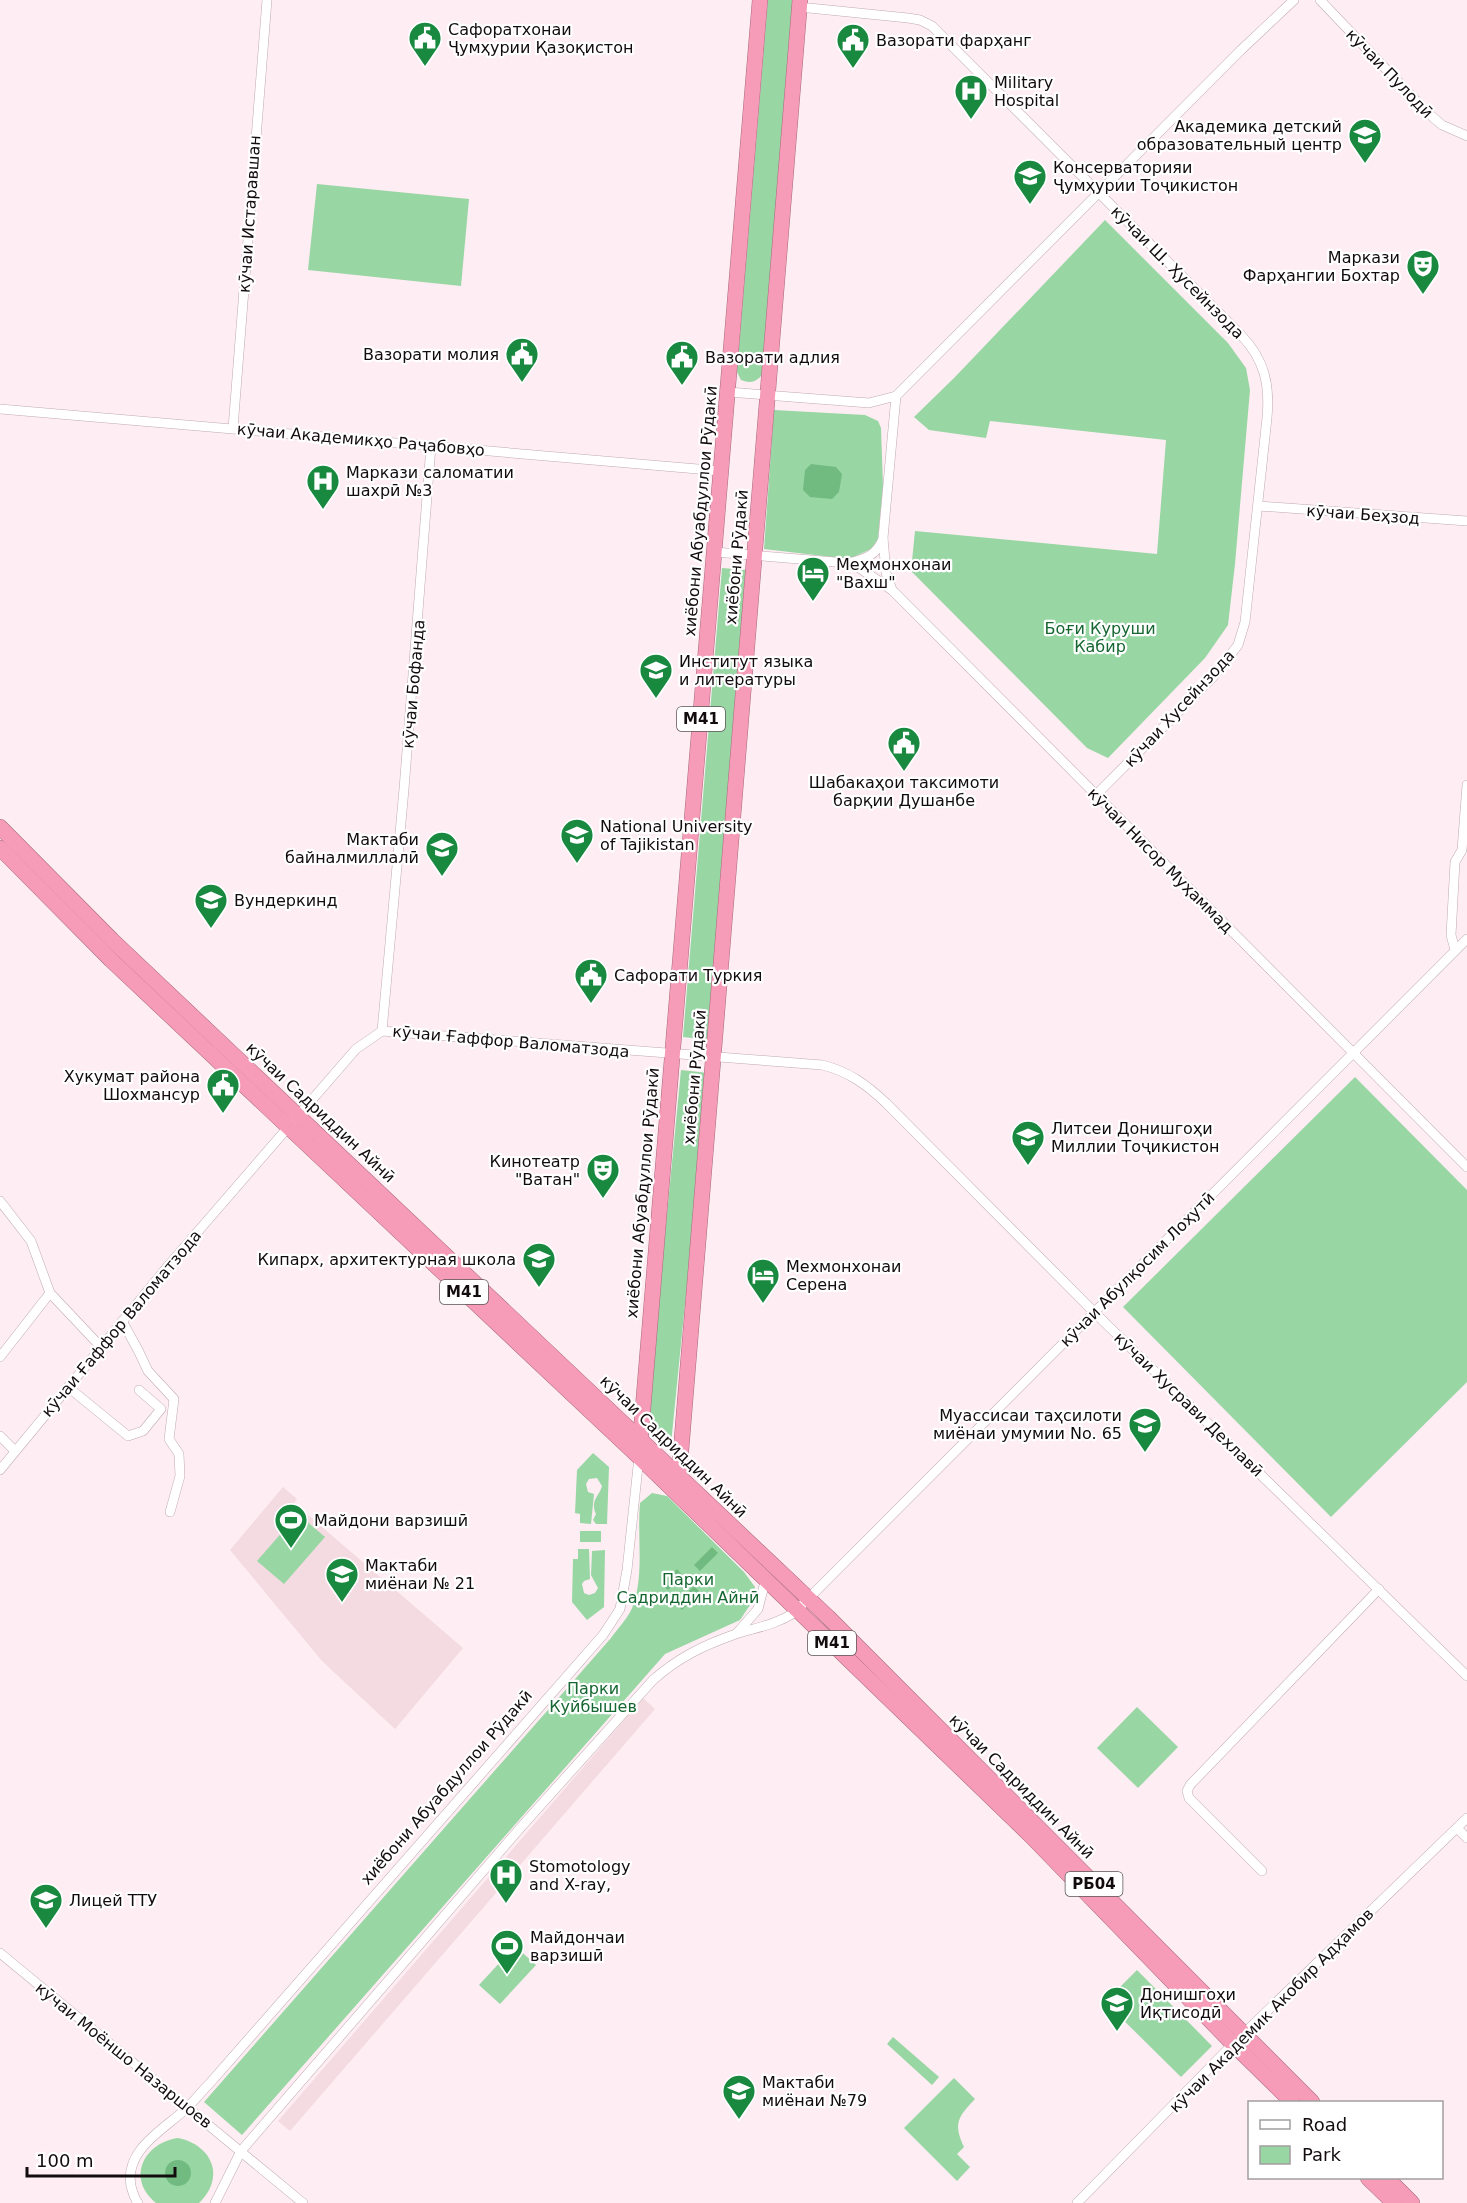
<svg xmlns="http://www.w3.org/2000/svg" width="1467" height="2203" font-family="'DejaVu Sans',sans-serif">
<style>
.built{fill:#f3dbe1}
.green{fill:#98d6a4}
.water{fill:#71bb80}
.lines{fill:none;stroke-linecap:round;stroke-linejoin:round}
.minor-casing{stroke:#bfabb1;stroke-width:10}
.highway-casing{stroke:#a76a7c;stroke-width:16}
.minor{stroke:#fff;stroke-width:9}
.highway{stroke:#f69cb8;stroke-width:15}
.labels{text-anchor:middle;stroke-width:4.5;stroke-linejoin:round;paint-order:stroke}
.shield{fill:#fff;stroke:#5a5556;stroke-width:1.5}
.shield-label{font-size:15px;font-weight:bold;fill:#130c0e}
.poi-label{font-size:16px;fill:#130c0e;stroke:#fff;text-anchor:start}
.street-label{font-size:16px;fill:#130c0e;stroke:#fff}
.park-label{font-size:16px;fill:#156630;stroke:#fff}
</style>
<rect width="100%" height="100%" fill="#feedf2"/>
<g class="built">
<path d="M283 1487 297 1499 294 1503 463 1648 395 1729 322 1661 230 1550Z"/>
<path d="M643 1698 655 1709 290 2131 278 2121Z"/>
</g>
<g class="green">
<path d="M768 0H794L763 374C756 382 751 384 741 380L737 372Z"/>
<path d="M317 184 469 199 461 286 308 270Z"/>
<path d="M1105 220 1228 343 1246 368 1250 390 1235 564 1228 625 1205 658 1108 758 1087 748 911 571 915 531 1157 554 1166 440 990 421 986 438 929 430 914 417 955 377Z"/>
<path d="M774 410 865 415 878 421 881 428 883 486 878 539 871 549 849 559 764 549Z"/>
<path d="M722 568 748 570 710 1040 683 1037Z"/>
<path d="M681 1070 708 1073 671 1444 647 1421Z"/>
<path d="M1355 1077 1467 1190V1382L1331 1517 1123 1307Z"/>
<path d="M593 1453 609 1467 607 1524H596L593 1520 596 1514C590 1500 599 1497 602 1486L597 1478 589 1479 586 1484 588 1492 594 1494 591 1524 580 1523V1514L575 1513 577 1470Z"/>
<path d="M652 1493 667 1496 744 1572 755 1587 750 1605 740 1620 665 1654 242 2135 204 2102 611 1638C619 1627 630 1616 634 1603 644 1571 637 1535 640 1503Z"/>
<path d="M298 1514 325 1537 284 1584 257 1561Z"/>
<rect x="580" y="1531" width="21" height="11"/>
<path d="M578 1549H589L590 1579 584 1581 582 1584 584 1593 589 1595 595 1593 598 1588 591 1575 592 1551 605 1550 604 1607 587 1620 572 1602 573 1559H578Z"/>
<path d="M1137 1707 1178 1747 1138 1788 1097 1748Z"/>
<path d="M515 1946 536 1965 500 2004 479 1985Z"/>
<path d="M1137 1970 1212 2046 1181 2077 1105 2002Z"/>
<path d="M893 2037 939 2077 932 2085 887 2044Z"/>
<path d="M954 2078 975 2099C958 2117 953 2123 964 2147L957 2154 970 2167 957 2181 904 2128Z"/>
<path d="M178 2138C212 2145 226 2177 199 2203H156C126 2179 143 2143 178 2138Z"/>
</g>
<g class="water">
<path d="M811 464 836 467 842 474 839 492 832 499 810 497 803 490 805 470Z"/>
<path d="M712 1547 718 1553 700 1571 694 1565Z"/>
<path d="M677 1569 683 1576 668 1590 661 1584Z"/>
<path d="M694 1586 700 1592 682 1610 676 1604Z"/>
<circle cx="178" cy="2173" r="13"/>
</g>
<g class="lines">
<defs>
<g id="minor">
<path d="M1320 0 1428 113 1442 125 1467 136"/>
<path d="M799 7 908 18 920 20 932 26 1241 335C1265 360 1270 385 1267 418L1245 622 1238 645 1213 677 1096 795"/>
<path d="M728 392 869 403 896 396 1241 50 1294 0"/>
<path d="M0 409 721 471"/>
<path d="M233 428 267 0"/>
<path d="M1258 506 1467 521"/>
<path d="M714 552 848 563 861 569 892 590 1467 1167"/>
<path d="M848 563C865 559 876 556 883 539"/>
<path d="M892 590 886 573 883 538 896 396"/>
<path d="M1455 950 1451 935 1455 862 1462 850 1467 785"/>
<path d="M382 1031 404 789 431 446"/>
<path d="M0 1201 31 1241 50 1293 101 1347"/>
<path d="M122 1321 138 1350 148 1371 174 1399 169 1439 179 1454 180 1476 170 1512"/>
<path d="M0 1357 50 1293"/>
<path d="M68 1387 128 1436 143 1431 161 1409 139 1390"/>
<path d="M0 1436 15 1451"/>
<path d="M0 1470 168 1266 356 1049 382 1031 822 1065C848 1071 867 1085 886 1103L1094 1312 1467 1676"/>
<path d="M737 1633 758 1609 766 1578"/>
<path d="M1457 1828 1467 1838"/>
<path d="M1262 1871 1189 1798 1187 1791 1190 1785 1379 1589"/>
<path d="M0 1953 303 2203"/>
<path d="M138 2203C134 2198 133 2193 131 2186 124 2149 165 2129 188 2107 195 2100 202 2091 210 2083L603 1635 620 1609 627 1570 639 1457"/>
<path d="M215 2203 241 2151 522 1826 653 1680C678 1658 702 1646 733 1635 754 1628 775 1625 794 1613L1467 939"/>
<path d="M1077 2203 1233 2044 1467 1818"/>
</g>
<g id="highway">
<path d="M0 827 112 940 828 1617 1312 2102"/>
<path d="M0 848 111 960 639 1457 1031 1836 1233 2044 1292 2102"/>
<path d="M640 1444 760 0"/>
<path d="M679 1475 800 0"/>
<path d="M1368 2178 1394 2203"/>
<path d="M1387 2178 1412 2203"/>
</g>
</defs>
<use href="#minor" class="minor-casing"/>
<use href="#highway" class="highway-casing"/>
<use href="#minor" class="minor"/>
<use href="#highway" class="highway"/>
</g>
<defs>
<symbol id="civic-pin" viewBox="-11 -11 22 30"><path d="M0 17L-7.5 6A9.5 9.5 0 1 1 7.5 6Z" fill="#198940" stroke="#fff"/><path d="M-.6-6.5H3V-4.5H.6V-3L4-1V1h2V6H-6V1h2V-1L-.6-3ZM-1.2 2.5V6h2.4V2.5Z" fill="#fff"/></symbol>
<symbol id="hospital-pin" viewBox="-11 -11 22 30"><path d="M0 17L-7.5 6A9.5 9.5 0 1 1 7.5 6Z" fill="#198940" stroke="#fff"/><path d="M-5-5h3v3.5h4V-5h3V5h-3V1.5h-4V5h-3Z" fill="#fff"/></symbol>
<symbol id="school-pin" viewBox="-11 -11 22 30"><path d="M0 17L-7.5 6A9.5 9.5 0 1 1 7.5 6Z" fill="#198940" stroke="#fff"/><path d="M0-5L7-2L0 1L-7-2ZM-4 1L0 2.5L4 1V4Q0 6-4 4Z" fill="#fff"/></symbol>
<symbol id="university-pin" viewBox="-11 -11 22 30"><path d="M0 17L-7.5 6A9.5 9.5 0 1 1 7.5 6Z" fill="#198940" stroke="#fff"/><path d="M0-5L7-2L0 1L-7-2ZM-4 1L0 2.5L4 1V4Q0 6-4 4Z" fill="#fff"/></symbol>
<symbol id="theatre-pin" viewBox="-11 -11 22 30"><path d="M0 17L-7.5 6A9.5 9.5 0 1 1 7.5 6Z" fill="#198940" stroke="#fff"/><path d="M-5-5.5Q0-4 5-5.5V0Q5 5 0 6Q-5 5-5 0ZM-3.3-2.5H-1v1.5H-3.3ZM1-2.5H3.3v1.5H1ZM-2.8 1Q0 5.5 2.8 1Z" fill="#fff"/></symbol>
<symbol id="hotel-pin" viewBox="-11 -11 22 30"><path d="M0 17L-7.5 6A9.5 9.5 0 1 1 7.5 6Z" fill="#198940" stroke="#fff"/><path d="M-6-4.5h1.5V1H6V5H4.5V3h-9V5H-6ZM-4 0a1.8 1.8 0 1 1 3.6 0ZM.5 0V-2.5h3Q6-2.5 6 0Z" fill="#fff"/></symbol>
<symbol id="stadium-pin" viewBox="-11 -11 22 30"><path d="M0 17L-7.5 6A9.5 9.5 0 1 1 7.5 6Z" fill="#198940" stroke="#fff"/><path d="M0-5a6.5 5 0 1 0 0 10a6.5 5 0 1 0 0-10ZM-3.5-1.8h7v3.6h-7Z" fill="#fff"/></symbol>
</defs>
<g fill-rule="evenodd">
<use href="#civic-pin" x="406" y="19" width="38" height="52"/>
<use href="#civic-pin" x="834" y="21" width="38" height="52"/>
<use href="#hospital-pin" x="952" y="72" width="38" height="52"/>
<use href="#school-pin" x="1346" y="116" width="38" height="52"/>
<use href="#university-pin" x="1011" y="157" width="38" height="52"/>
<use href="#theatre-pin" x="1404" y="247" width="38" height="52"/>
<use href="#civic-pin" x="503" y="335" width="38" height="52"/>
<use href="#civic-pin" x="663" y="338" width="38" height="52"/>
<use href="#hospital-pin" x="304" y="462" width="38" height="52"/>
<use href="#hotel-pin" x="794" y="554" width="38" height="52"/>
<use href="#university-pin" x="637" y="651" width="38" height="52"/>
<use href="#civic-pin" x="885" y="724" width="38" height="52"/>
<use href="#university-pin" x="558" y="816" width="38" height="52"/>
<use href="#school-pin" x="423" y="829" width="38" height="52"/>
<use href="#school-pin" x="192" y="881" width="38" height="52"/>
<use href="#civic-pin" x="572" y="956" width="38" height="52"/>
<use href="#civic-pin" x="204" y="1066" width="38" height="52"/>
<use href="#school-pin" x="1009" y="1118" width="38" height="52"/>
<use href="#theatre-pin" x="584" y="1151" width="38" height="52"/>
<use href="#school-pin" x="520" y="1240" width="38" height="52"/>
<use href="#hotel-pin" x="744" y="1256" width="38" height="52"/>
<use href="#school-pin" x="1126" y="1405" width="38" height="52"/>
<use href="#stadium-pin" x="272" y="1501" width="38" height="52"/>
<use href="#school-pin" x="323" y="1555" width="38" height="52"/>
<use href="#hospital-pin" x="487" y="1856" width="38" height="52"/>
<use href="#school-pin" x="27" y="1881" width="38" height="52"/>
<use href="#stadium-pin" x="488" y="1927" width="38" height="52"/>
<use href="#university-pin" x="1098" y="1984" width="38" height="52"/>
<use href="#school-pin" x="720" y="2072" width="38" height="52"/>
</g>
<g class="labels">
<g class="shield">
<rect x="677" y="707" width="48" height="24" rx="4.5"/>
<rect x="440" y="1280" width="48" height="24" rx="4.5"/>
<rect x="808" y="1631" width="48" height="24" rx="4.5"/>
<rect x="1065.5" y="1872" width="57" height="24" rx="4.5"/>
</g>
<g class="shield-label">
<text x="701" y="724">M41</text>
<text x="464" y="1297">M41</text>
<text x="832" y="1648">M41</text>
<text x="1094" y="1889">РБ04</text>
</g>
<g class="poi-label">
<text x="448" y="35">Сафоратхонаи<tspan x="448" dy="18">Ҷумҳурии Қазоқистон</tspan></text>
<text x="876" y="46">Вазорати фарҳанг</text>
<text x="994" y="88">Military<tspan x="994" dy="18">Hospital</tspan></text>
<text x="1342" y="132" text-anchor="end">Академика детский<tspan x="1342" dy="18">образовательный центр</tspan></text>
<text x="1053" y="173">Консерваторияи<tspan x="1053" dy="18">Ҷумҳурии Тоҷикистон</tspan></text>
<text x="1400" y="263" text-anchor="end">Маркази<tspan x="1400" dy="18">Фарҳангии Бохтар</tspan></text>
<text x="499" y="360" text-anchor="end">Вазорати молия</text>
<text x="705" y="363">Вазорати адлия</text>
<text x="346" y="478">Маркази саломатии<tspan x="346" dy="18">шахрӣ №3</tspan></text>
<text x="836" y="570">Меҳмонхонаи<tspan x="836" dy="18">"Вахш"</tspan></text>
<text x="679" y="667">Институт языка<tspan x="679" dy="18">и литературы</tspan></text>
<text x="904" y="788" text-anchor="middle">Шабакаҳои таксимоти<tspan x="904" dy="18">барқии Душанбе</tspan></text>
<text x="600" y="832">National University<tspan x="600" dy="18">of Tajikistan</tspan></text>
<text x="419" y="845" text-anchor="end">Мактаби<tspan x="419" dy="18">байналмиллалӣ</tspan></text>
<text x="234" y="906">Вундеркинд</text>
<text x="614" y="981">Сафорати Туркия</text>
<text x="200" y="1082" text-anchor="end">Хукумат района<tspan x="200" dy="18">Шохмансур</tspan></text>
<text x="1051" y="1134">Литсеи Донишгоҳи<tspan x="1051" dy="18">Миллии Тоҷикистон</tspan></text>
<text x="580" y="1167" text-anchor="end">Кинотеатр<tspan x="580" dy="18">"Ватан"</tspan></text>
<text x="516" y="1265" text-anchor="end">Кипарх, архитектурная школа</text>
<text x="786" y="1272">Мехмонхонаи<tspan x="786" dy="18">Серена</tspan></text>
<text x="1122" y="1421" text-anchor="end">Муассисаи таҳсилоти<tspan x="1122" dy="18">миёнаи умумии No. 65</tspan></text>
<text x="314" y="1526">Майдони варзишӣ</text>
<text x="365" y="1571">Мактаби<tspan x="365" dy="18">миёнаи № 21</tspan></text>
<text x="529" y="1872">Stomotology<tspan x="529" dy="18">and X-ray,</tspan></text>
<text x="69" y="1906">Лицей ТТУ</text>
<text x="530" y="1943">Майдончаи<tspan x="530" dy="18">варзишӣ</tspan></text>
<text x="1140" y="2000">Донишгоҳи<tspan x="1140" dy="18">Иқтисодӣ</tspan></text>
<text x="762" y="2088">Мактаби<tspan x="762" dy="18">миёнаи №79</tspan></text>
</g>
<g class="street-label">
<text transform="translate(1390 73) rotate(46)" y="6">кӯчаи Пулодӣ</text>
<text transform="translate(249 214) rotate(-86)" y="6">кӯчаи Истаравшан</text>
<text transform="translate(1178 272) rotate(45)" y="6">кӯчаи Ш. Ҳусейнзода</text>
<text transform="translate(361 439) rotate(5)" y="6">кӯчаи Академикҳо Раҷабовҳо</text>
<text transform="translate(700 511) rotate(-85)" y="6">хиёбони Абуабдуллои Рӯдакӣ</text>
<text transform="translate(1363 514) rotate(4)" y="6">кӯчаи Беҳзод</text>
<text transform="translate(736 557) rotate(-85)" y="6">хиёбони Рӯдакӣ</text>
<text transform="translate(413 684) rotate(-85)" y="6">кӯчаи Бофанда</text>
<text transform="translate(1179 708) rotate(-47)" y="6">кӯчаи Хусейнзода</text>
<text transform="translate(1161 860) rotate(45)" y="6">кӯчаи Нисор Муҳаммад</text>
<text transform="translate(511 1041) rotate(5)" y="6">кӯчаи Ғаффор Валоматзода</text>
<text transform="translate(694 1077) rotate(-85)" y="6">хиёбони Рӯдакӣ</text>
<text transform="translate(321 1112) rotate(43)" y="6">кӯчаи Садриддин Айнӣ</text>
<text transform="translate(642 1193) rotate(-85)" y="6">хиёбони Абуабдуллои Рӯдакӣ</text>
<text transform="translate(1137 1269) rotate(-45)" y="6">кӯчаи Абулқосим Лоҳутӣ</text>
<text transform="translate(121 1323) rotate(-50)" y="6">кӯчаи Ғаффор Валоматзода</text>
<text transform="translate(1189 1404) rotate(44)" y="6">кӯчаи Хусрави Дехлавӣ</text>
<text transform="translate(674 1446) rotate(44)" y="6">кӯчаи Садриддин Айнӣ</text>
<text transform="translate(1022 1786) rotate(45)" y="6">кӯчаи Садриддин Айнӣ</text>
<text transform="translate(446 1787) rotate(-49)" y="6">хиёбони Абуабдуллои Рӯдакӣ</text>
<text transform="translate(1271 2010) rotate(-45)" y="6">кӯчаи Академик Акобир Адҳамов</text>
<text transform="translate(124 2055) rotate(39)" y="6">кӯчаи Моёншо Назаршоев</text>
</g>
<g class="park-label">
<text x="1100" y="634">Боғи Куруши<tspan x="1100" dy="18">Кабир</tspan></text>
<text x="688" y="1585">Парки<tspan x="688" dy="18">Садриддин Айнӣ</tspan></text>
<text x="593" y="1694">Парки<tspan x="593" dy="18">Куйбышев</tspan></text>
</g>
</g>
<rect x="1248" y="2101" width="195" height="78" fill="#ffffff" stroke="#a19e9f" stroke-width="1.5"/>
<rect x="1260" y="2120" width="30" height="9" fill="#ffffff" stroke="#a19e9f" stroke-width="1.5"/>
<text x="1302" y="2131" font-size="18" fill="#130c0e">Road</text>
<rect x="1260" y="2146" width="30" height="18" fill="#98d6a4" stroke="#a19e9f" stroke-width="1.5"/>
<text x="1302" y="2161" font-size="18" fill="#130c0e">Park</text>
<path d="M27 2167v9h148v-9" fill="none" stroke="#130c0e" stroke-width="3"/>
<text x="36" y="2167" font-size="18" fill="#130c0e" stroke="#ffffff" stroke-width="4.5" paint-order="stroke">100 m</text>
</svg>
